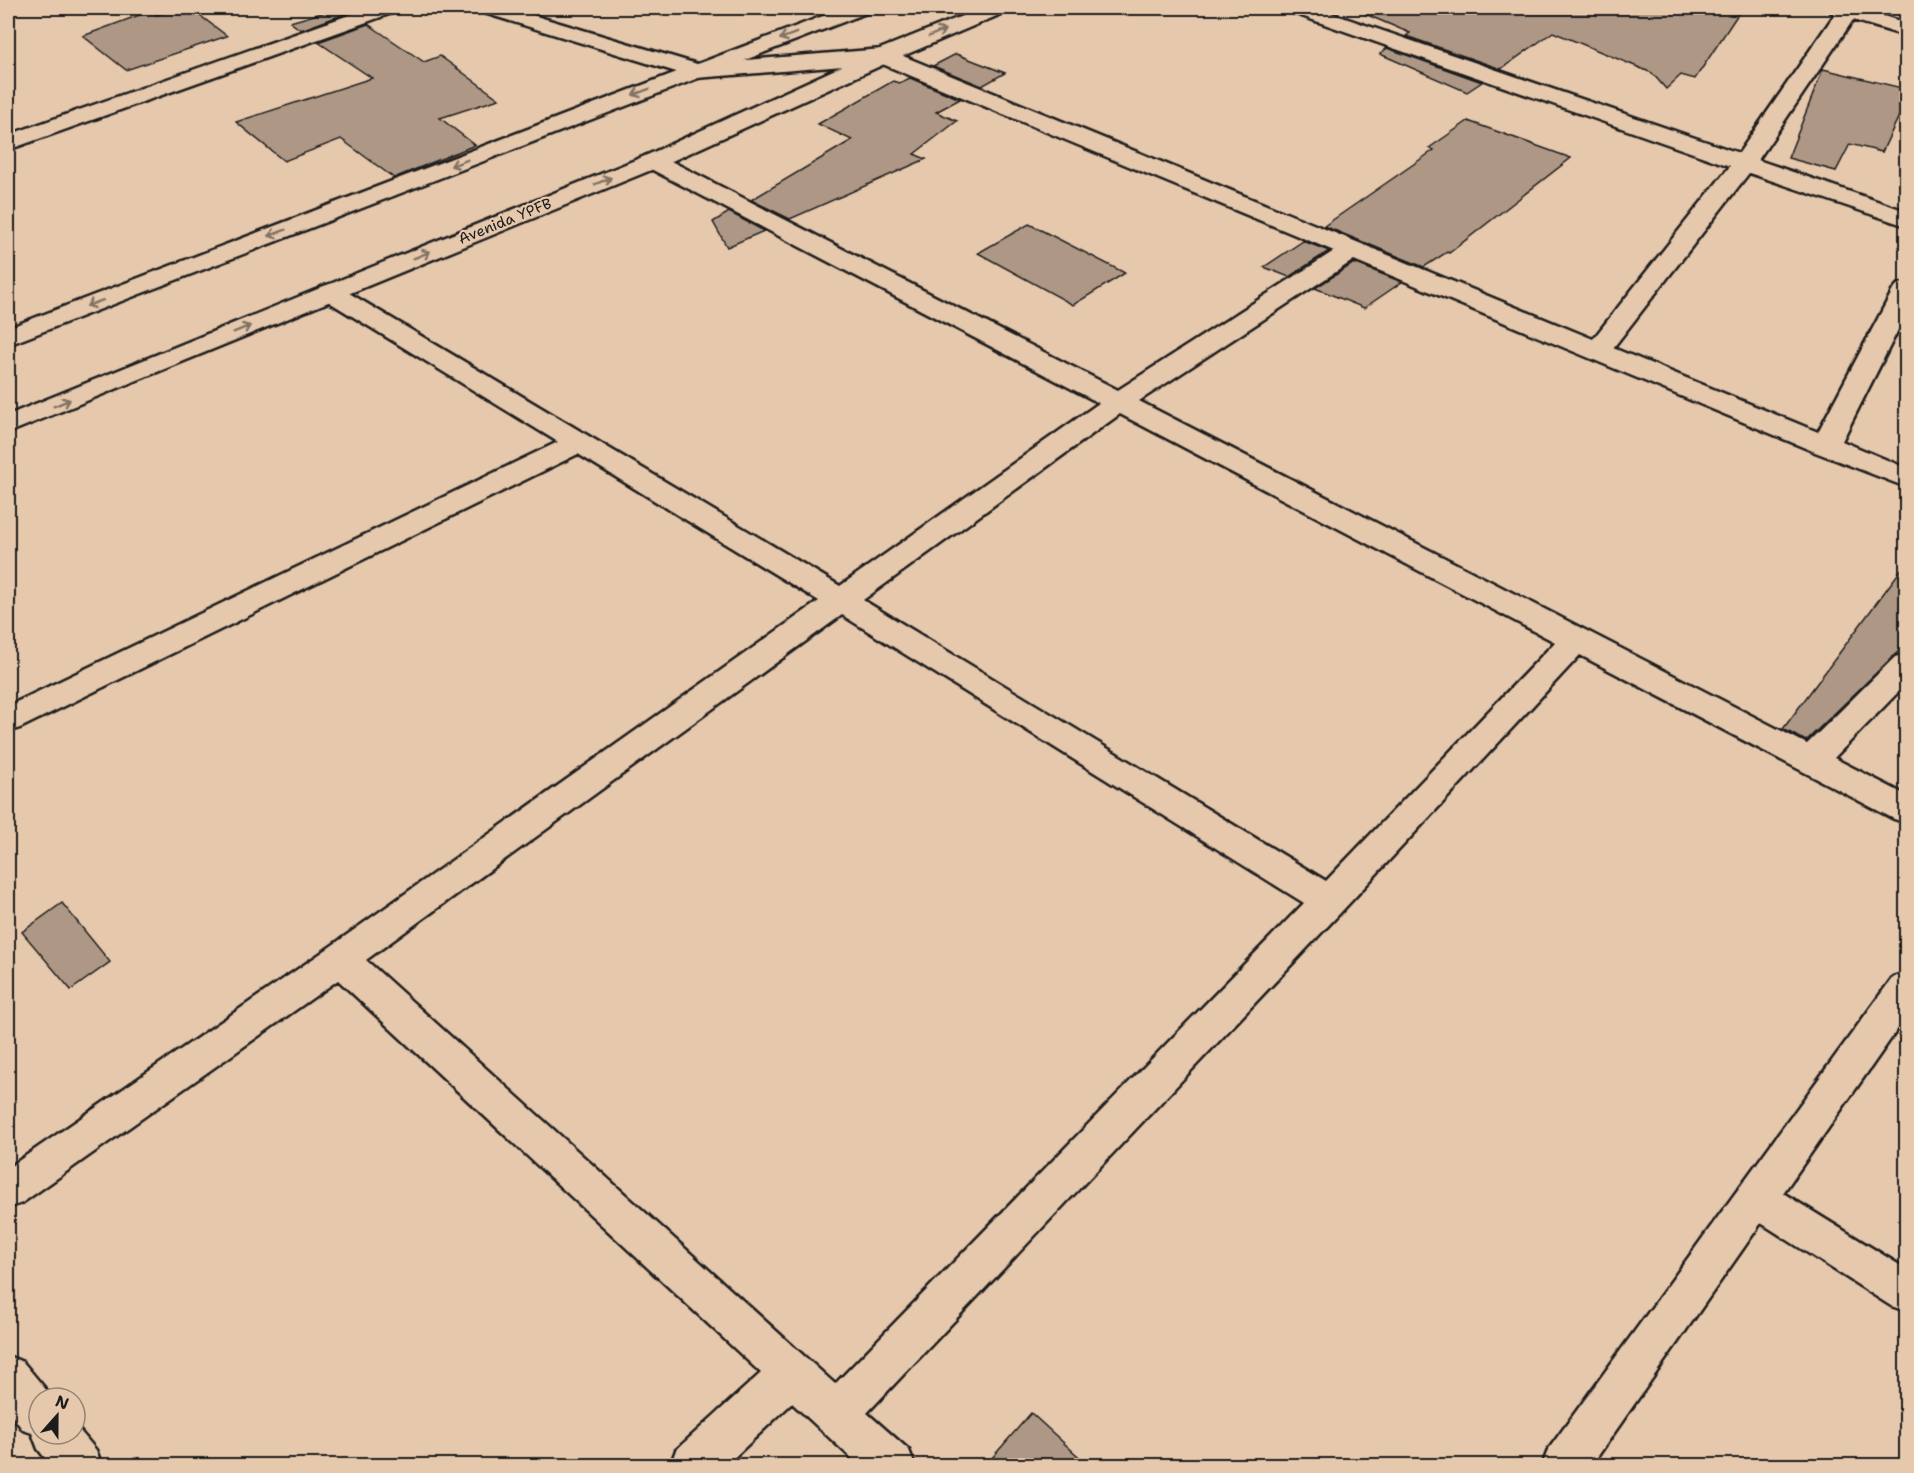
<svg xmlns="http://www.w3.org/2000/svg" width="1914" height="1473" font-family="'Shantell Sans',sans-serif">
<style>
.building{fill:#ae9885;stroke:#1c1c1c;stroke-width:1.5}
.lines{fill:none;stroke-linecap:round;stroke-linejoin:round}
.minor-casing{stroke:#1c1c1c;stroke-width:5}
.tertiary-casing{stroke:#1c1c1c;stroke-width:5}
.minor{fill:#e6c8ad;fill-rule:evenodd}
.tertiary{fill:#e6c8ad;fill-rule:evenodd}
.oneway{stroke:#817264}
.labels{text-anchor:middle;stroke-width:4.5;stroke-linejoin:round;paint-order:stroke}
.far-street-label{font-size:15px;fill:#1c1c1c;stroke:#e6c8ad}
</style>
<rect width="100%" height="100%" fill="#e6c8ad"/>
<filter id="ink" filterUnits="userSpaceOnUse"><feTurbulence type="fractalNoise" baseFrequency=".0167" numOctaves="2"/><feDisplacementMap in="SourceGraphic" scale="12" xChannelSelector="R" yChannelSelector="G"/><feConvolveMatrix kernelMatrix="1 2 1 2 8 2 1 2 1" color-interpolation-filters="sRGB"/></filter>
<g filter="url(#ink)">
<g class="building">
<path d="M180 8H190L227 36 126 70 83 36 150 11 157 15Z"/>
<path d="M339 8 350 12 301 30 290 22Z"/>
<path d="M1351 8H1742L1695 79 1681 75 1666 89 1652 73 1553 32 1501 69 1406 36 1410 33Z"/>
<path d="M368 24 424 62 440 56 499 99 440 118 475 145 394 178 341 139 284 161 236 122 372 78 318 42Z"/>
<path d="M1387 48 1482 82 1467 92 1380 54Z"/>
<path d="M956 54 1005 73 982 86 933 66Z"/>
<path d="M1823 69 1906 89V101L1882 152 1850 144 1836 171 1788 158Z"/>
<path d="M910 78 960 99 936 112 957 121 914 154 926 159 790 219 751 200 852 140 818 124 893 81 899 83Z"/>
<path d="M1468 121 1571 158 1449 253 1447 252 1424 267 1324 226 1434 150 1429 148Z"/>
<path d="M729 212 764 231 727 247 713 222Z"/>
<path d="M1029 224 1125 273 1073 305 978 253Z"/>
<path d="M1303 241 1329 251 1289 277 1264 267Z"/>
<path d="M1354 263 1402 282 1364 308 1315 288Z"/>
<path d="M1906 563V644L1806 741 1783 729Z"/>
<path d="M62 903 110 962 71 990 22 932Z"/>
<path d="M1031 1413 1089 1466H985Z"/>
</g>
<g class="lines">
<defs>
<g id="minor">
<path d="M369 8H399L395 12 8 150V135Z"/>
<path d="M477 8H509L697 64 883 49 891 51 1593 339 1730 166 1290 12 1287 8H1316L1739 153 1835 14 1831 12 1828 8H1858L1906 23V36L1853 20 1758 160 1906 211V226L1749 173 1613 348 1818 432 1893 290 1897 285 1906 282V314L1842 441 1906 468V487L1815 452 1354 260 1139 401 1807 744 1895 657 1906 654V684L1834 758 1906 795V823L1894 819 1580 655 1342 911 867 1413 909 1450 915 1466H860L792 1403 725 1466H670L676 1450 761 1373 338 980 22 1203 8 1208V1168L327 949 819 601 578 454 20 728 8 732V706L558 442 321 297 317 292 321 287 330 284 339 287 840 586 1099 403 645 166 641 161 645 156 653 154 661 156 1118 390 1334 251 880 63 696 78 481 12ZM1120 414 1555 642 1326 881 863 600ZM842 615 1304 903 835 1384 366 960Z"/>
<path d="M1906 973V1017L1783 1193 1906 1269V1311L1891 1306 1761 1223 1591 1466H1542L1548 1450 1893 977Z"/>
<path d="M8 1356 23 1362 53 1398H39V1434H75V1425L96 1450 102 1466H51L38 1449 32 1433 23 1430 8 1410Z"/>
</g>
<g id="tertiary">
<path d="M844 8H873L869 12 8 345V328Z"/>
<path d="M982 8H1010L1006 12 891 61 661 166 8 433V415L645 156 875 51Z"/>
</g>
</defs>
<use href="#minor" class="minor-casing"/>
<use href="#tertiary" class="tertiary-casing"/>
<use href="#minor" class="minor"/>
<use href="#tertiary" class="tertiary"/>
</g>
<defs><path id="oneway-shaft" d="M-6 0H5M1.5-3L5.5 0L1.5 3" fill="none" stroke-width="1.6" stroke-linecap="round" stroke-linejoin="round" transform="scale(1.5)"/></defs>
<g class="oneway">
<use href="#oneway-shaft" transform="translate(937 33) rotate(-23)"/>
<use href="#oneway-shaft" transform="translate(788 36) rotate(159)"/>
<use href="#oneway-shaft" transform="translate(641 92) rotate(159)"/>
<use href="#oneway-shaft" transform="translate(459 163) rotate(159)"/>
<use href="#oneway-shaft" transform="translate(603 181) rotate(-22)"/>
<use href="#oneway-shaft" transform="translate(277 233) rotate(159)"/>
<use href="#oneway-shaft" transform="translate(422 255) rotate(-22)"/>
<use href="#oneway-shaft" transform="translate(95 303) rotate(159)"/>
<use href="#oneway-shaft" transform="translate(242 329) rotate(-22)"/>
<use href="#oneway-shaft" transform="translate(62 403) rotate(-22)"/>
</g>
</g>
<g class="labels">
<g class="far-street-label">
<text transform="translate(505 221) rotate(-22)" y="5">Avenida YPFB</text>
</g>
</g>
<rect width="1914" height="1473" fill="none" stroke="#e6c8ad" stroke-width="30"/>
<rect x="15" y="15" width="1884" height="1443" fill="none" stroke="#1c1c1c" stroke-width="2" filter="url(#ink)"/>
<g transform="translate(57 1416) rotate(21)"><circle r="28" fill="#e6c8ad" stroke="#958373" stroke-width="1.5"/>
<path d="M0-4.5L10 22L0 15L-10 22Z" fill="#1c1c1c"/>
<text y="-9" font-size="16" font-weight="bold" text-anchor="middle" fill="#1c1c1c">N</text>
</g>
</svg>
